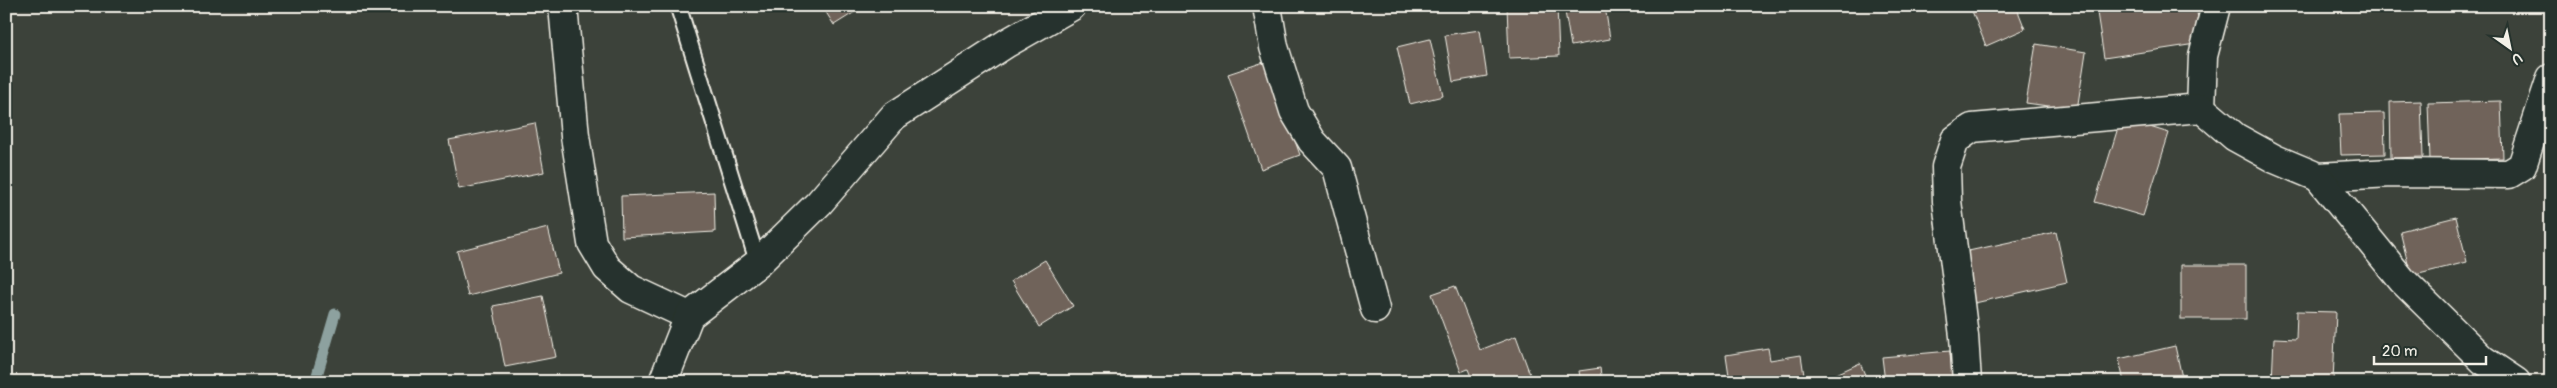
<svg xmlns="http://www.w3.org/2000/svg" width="2557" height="388" font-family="Pangolin,sans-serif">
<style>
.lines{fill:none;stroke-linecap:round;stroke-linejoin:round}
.stream{stroke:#8da19f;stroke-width:11}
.building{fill:#70645a;stroke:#f4f1e8}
.lane-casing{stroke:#f4f1e8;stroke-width:19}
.street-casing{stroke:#f4f1e8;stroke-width:31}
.lane{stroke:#26332d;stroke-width:15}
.street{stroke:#26332d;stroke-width:28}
</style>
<rect width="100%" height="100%" fill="#3c423a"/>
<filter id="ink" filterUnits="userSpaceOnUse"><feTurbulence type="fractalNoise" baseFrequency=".02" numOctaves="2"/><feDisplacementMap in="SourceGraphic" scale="10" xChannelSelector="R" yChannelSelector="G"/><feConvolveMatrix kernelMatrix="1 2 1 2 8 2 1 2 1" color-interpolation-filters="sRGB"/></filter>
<g filter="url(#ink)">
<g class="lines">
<path class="stream" d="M315 382 335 314"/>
</g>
<g class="building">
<path d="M822 6H855L858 10 834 25Z"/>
<path d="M1507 6H1557L1559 56 1509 58Z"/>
<path d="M1564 6H1605L1610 39 1571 46Z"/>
<path d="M1970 6H2016L2025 29 1986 46Z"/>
<path d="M2096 6H2196L2202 43 2104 58Z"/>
<path d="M1480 30 1487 76 1453 82 1445 35Z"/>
<path d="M1430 39 1443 96 1410 104 1397 47Z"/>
<path d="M2036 44 2086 52 2077 110 2026 103Z"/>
<path d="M1267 61 1300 155 1261 169 1228 74Z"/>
<path d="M2421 101 2423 157 2391 158 2390 102Z"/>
<path d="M2501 101 2503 158 2430 160 2428 103Z"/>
<path d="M2384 113 2385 154 2341 155 2339 114Z"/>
<path d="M2121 118 2169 133 2143 216 2095 202Z"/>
<path d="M535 123 544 172 459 189 449 140Z"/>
<path d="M714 192 715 232 622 237 621 196Z"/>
<path d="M2456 217 2467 262 2411 276 2400 231Z"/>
<path d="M548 228 559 273 468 296 457 251Z"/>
<path d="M2056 232 2067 282 1975 303 1964 252Z"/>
<path d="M1045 260 1073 306 1039 327 1011 281Z"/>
<rect x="2181" y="265" width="65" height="54"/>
<path d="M1455 286 1480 350 1516 336 1531 377 1518 382H1473L1468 369 1461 372 1432 294Z"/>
<path d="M543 296 556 357 505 367 493 306Z"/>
<path d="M2297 311 2336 312 2333 382H2272L2274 338 2296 339Z"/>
<path d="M2175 346 2183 382H2124L2119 359Z"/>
<path d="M1768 348 1770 360 1801 355 1805 382H1730L1726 355Z"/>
<path d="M1950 351 1953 381 1885 382 1882 357Z"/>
<path d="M1860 363 1868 382H1819Z"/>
<path d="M1600 368 1602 382H1581L1579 371Z"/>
</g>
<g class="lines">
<defs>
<path id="lane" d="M678 6 758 263"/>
<g id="street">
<path d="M563 6 575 136 592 243 607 268 631 289 689 316"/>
<path d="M1267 6 1274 47 1294 111 1312 141 1337 168 1375 309"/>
<path d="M2201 108 2203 56 2216 6"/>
<path d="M2318 177 2391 173 2509 174 2522 166 2551 78"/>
<path d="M663 382 689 316 758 263 819 203 894 116 1007 43 1072 6"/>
<path d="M1967 382 1964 336 1947 201 1946 167 1955 140 1972 128 2201 108 2235 137 2275 159 2318 177 2402 280 2483 360 2516 382"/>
</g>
</defs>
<use href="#lane" class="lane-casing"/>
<use href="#street" class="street-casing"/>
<use href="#lane" class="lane"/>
<use href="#street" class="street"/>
</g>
</g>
<rect width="2557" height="388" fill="none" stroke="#26332d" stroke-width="25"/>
<rect x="12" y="12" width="2532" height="363" fill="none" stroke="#f4f1e8" stroke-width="2" filter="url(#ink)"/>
<g transform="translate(2510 48) rotate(147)" stroke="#26332d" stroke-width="4" paint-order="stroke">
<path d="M0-4L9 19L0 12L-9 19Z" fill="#f4f1e8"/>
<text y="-8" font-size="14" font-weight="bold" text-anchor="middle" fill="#f4f1e8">U</text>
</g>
<path d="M2374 356v8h112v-8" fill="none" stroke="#f4f1e8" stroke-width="2.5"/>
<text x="2382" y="356" font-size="15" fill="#f4f1e8" stroke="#26332d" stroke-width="4" paint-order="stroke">20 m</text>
</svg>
